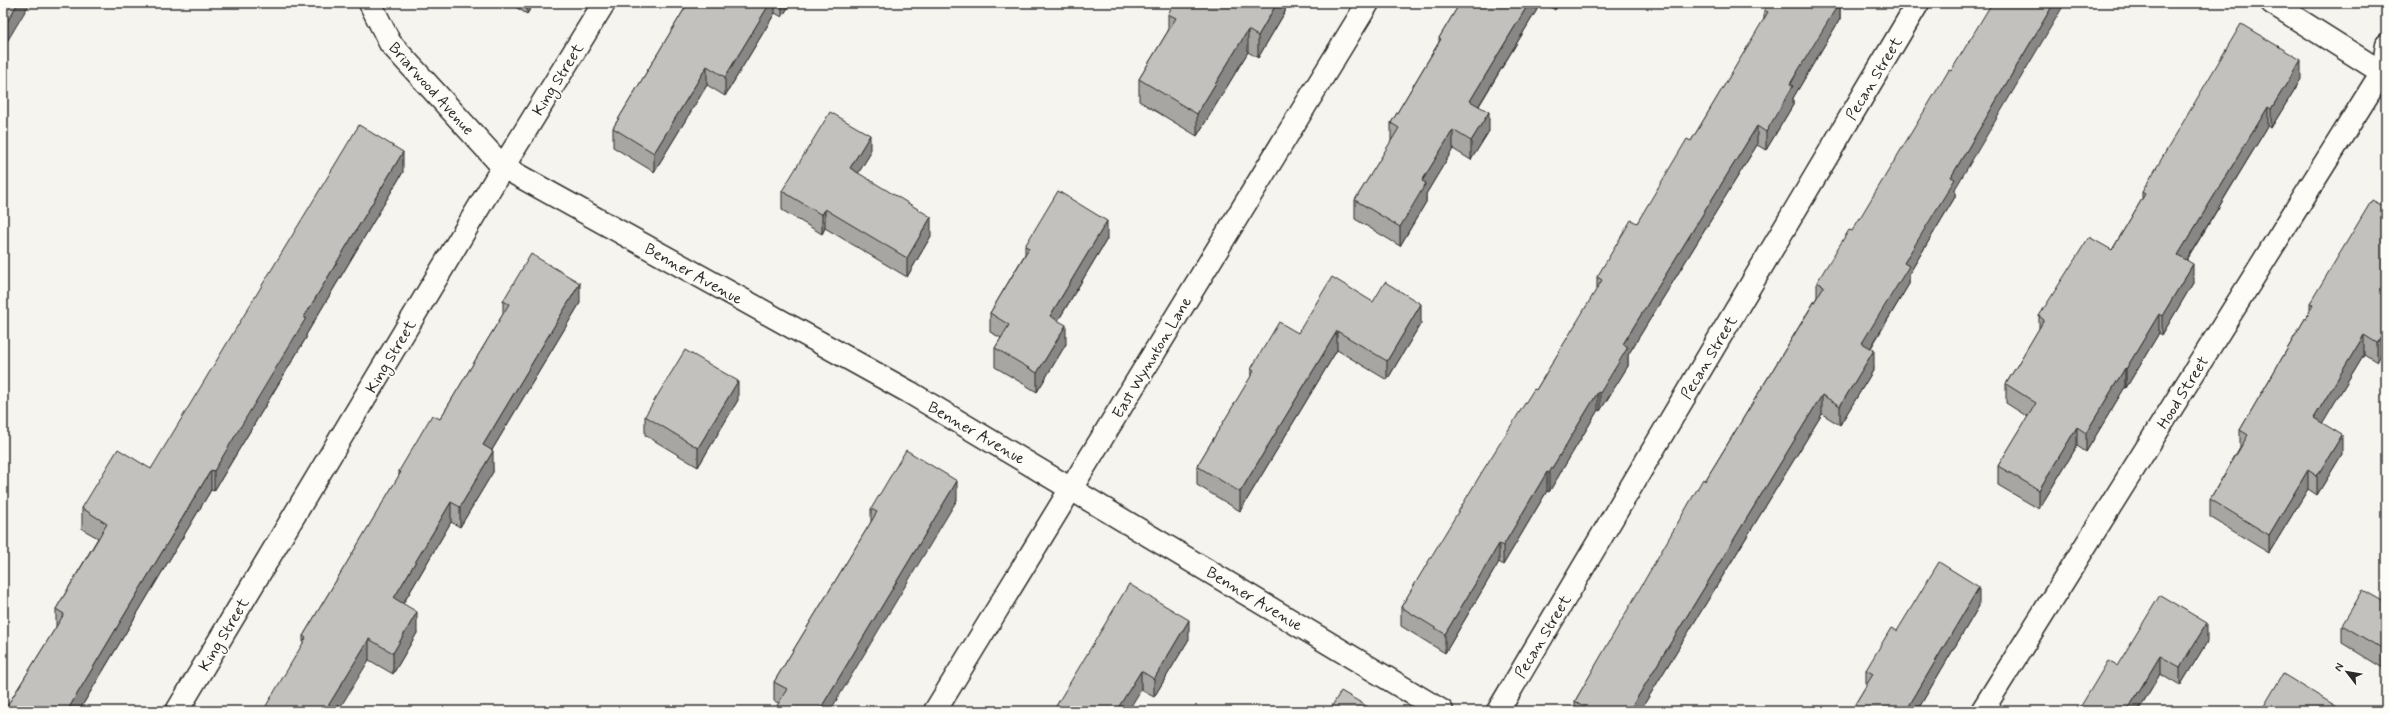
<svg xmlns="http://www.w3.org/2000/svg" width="2389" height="714" font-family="Mynerve,sans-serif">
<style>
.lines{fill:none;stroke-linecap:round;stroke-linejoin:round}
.service-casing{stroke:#2b2b2b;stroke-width:23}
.minor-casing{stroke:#2b2b2b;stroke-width:25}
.service{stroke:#fdfcf7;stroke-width:20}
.minor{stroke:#fdfcf7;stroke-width:22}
.wall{fill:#a7a6a3;stroke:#2b2b2b}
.shaded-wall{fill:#888785;stroke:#2b2b2b}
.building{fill:#c2c1be;stroke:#2b2b2b}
.labels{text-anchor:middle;stroke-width:3.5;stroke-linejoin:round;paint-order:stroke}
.street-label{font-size:16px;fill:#2b2b2b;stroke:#fdfcf7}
</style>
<rect width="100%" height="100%" fill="#f5f4ef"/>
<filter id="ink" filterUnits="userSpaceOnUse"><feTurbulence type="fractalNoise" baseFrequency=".025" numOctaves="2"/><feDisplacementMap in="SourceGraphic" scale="8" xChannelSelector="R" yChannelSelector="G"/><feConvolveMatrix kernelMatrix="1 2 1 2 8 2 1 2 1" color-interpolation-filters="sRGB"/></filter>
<g filter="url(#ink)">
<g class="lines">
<defs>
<path id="service" d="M2382 72 2386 44"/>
<g id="minor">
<path d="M370 3 390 43 503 167 909 392 1442 711"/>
<path d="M2272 3 2386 75"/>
<path d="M177 711 503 167 604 3"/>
<path d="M935 711 1368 3"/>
<path d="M1498 711 1918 3"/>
<path d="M1982 711 2382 72"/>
</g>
</defs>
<use href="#service" class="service-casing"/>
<use href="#minor" class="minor-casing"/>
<use href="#service" class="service"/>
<use href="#minor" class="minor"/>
</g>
<g class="wall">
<path d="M509 3H534L527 14Z"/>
<path d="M688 3H791L782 17 775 13 725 96 707 85 654 172 613 147V128Z"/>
<path d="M1460 3H1541L1479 106 1489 131 1471 160 1453 149 1426 194V202L1400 246 1355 219V200L1391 142V123L1439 42V38Z"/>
<path d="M1544 3H1559L1555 10Z"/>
<path d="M1768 3H1840V19L1793 98V105L1766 150 1757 145 1628 355V366L1600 411 1598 410 1549 492 1547 491 1503 565 1499 562 1445 653 1401 626V607L1536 390 1597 290V277L1637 223 1691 141 1764 20V10Z"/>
<path d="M1285 6V12L1258 58 1248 52 1197 136 1139 101V79L1168 31V14Z"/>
<path d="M2301 79 2271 128 2268 126 2187 260 2193 283 2162 335 2159 333 2126 388 2125 387 2086 452 2077 446 2039 509 1998 485V466L2028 417 2006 403V384L2039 329V316L2112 250 2142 199V192Z"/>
<path d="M870 154 858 173 931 236 907 277 825 228 822 234 782 210V191Z"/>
<path d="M403 172 306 335V338L214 491 211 490 79 711H4L56 627V609L98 538 82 529V508L151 469Z"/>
<path d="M1955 189V197L1909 274V284L1871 348 1874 369 1840 425 1822 414 1640 711H1575V701L1705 481 1817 297V282L1852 231Z"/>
<path d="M2386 205V346L2377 362 2364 354 2322 423 2342 454 2317 495 2308 489 2269 553 2210 517V499L2240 447V430L2310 310V303Z"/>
<path d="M1107 239 1058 321 1066 344 1037 392 995 367V348L1001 338 990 332V313L1025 254V246Z"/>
<path d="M503 301 580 303 492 450 493 472 460 527 451 522 403 604 417 633 393 674 369 660 303 644V636L399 476V471L440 419 503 314Z"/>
<path d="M1373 302 1421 323 1387 380 1337 350 1240 511 1197 485V466L1251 377V369L1298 333Z"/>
<path d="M738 400 698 467 645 435V416Z"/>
<path d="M957 500 779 703 774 701V682L871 522V509Z"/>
<path d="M1129 584 1189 639 1154 697 1141 690Z"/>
<path d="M2386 603V670L2342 643V625Z"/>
<path d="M1979 606 1917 711H1851L1866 686V670L1897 631Z"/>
<path d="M2207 642 2180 686 2160 674 2138 711H2078L2117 666Z"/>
</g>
<g class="shaded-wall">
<path d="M18 3H30L5 45V52L3 55V29Z"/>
<path d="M527 3H534L527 14Z"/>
<path d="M770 3H775V13L725 96V77Z"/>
<path d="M782 3H791L782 17Z"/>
<path d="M1277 3H1287L1285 6V12L1258 58V36Z"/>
<path d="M1529 3H1541L1470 120V101Z"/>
<path d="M1555 3H1559L1555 10Z"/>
<path d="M1833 3H1840V19L1793 98V105L1766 150V132Z"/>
<path d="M2054 3H2065L1955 189V197L1909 274V284L1862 362V343L1904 263 1951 177Z"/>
<path d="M1248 30V52L1197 136V114Z"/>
<path d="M2301 60V79L2271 128V109Z"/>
<path d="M707 66V85L654 172V153Z"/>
<path d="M2268 107V126L2178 274V255Z"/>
<path d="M1489 112V131L1471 160V141Z"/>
<path d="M1757 126V145L1628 355V366L1600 411V393L1623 344Z"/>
<path d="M1453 130V149L1426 194V202L1400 246V227L1422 181Z"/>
<path d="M870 135V154L850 187V168Z"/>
<path d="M403 152V172L306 335V338L214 491V471L304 317Z"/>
<path d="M825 209V228L822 234V215Z"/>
<path d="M931 217V236L907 277V258Z"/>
<path d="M1107 221V239L1050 334V316Z"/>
<path d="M2193 264V283L2162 335V316Z"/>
<path d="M580 283V303L483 465V445Z"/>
<path d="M1421 304V323L1387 380V361Z"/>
<path d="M2159 314V333L2126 388V369Z"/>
<path d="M1066 325V344L1037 392V373Z"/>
<path d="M2386 328V346L2377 362V343Z"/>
<path d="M1337 331V350L1240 511V492Z"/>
<path d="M2364 335V354L2314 437V418Z"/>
<path d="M1874 350V369L1840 425V406Z"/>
<path d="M2125 368V387L2086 452V433Z"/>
<path d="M738 381V400L698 467V448Z"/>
<path d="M1598 392V410L1549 492V473Z"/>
<path d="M1822 395V414L1640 711H1629Z"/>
<path d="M2077 427V446L2039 509V490Z"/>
<path d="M2342 435V454L2317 495V476Z"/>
<path d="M493 451V472L460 527V507Z"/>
<path d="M211 470V490L79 711H67Z"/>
<path d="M2308 470V489L2269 553V535Z"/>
<path d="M1547 472V491L1503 565V546Z"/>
<path d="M957 481V500L830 711H819Z"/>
<path d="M451 502V522L394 619V598Z"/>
<path d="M1499 544V562L1445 653V634Z"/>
<path d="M1979 587V606L1917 711H1906Z"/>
<path d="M417 612V633L393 674V653Z"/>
<path d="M1189 620V639L1154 697V679Z"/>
<path d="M2207 623V642L2180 686V667Z"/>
<path d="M369 639V660L338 711H325Z"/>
<path d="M2160 656V674L2138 711H2127Z"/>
<path d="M1141 671V690L1128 711H1116Z"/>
</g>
<g class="building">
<path d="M3 3H18L3 29Z"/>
<path d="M688 3H770L725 77 707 66 654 153 613 128Z"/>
<path d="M1174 3H1277L1258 36 1248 30 1197 114 1139 79 1176 18 1168 14Z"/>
<path d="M1460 3H1529L1470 101 1489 112 1471 141 1453 130 1422 181 1426 183 1400 227 1355 200 1399 128 1391 123 1441 39 1439 38Z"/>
<path d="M1768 3H1839L1790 84 1793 86 1766 132 1757 126 1623 344 1628 347 1600 393 1598 392 1549 473 1547 472 1503 546 1499 544 1445 634 1401 607 1482 472 1534 389 1536 390 1602 280 1597 277 1631 220 1637 223 1687 139 1691 141 1768 12 1764 10Z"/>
<path d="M1992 3H2054L1951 177 1955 179 1904 263 1909 266 1862 343 1874 350 1840 406 1822 395 1629 711H1592L1575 701 1703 479 1705 481 1824 286 1817 282 1849 230 1852 231 1949 70 1951 71Z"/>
<path d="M2241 24 2301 60 2271 109 2268 107 2178 255 2193 264 2162 316 2159 314 2126 369 2125 368 2086 433 2077 427 2039 490 1998 466 2036 403 2006 384 2044 320 2039 316 2089 237 2112 250 2145 194 2142 192Z"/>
<path d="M830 112 870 135 850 168 931 217 907 258 825 209 822 215 782 191Z"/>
<path d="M359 125 403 152 304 317 306 318 214 471 211 470 67 711H4L64 614 56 609 107 524 82 508 118 449 151 469Z"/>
<path d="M1058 191 1107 221 1050 316 1066 325 1037 373 995 348 1009 325 990 313 1029 248 1025 246Z"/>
<path d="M2372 200 2385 207 2386 205V328L2377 343 2364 335 2314 418 2342 435 2317 476 2308 470 2269 535 2210 499 2248 435 2240 430 2313 305 2310 303Z"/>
<path d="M531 254 580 283 483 445 493 451 460 507 451 502 394 598 417 612 393 653 369 639 325 711H263L306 638 303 636 401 472 399 471 432 415 440 419 509 304 503 301Z"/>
<path d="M1332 277 1373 302 1385 282 1421 304 1387 361 1337 331 1240 492 1197 466 1254 371 1251 369 1279 322 1298 333Z"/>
<path d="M685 350 738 381 698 448 645 416Z"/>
<path d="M906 450 957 481 819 711H774L787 689 774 682 877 512 871 509Z"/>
<path d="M1939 562 1979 587 1906 711H1851L1873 674 1866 670 1891 628 1897 631Z"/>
<path d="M1129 584 1189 620 1154 679 1141 671 1116 711H1053Z"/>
<path d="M2363 590 2386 603V651L2342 625Z"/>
<path d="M2160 595 2207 623 2180 667 2160 656 2127 711H2078L2108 661 2117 666Z"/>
<path d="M2283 674 2344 711H2261Z"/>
<path d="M1341 691 1375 711H1329Z"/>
</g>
</g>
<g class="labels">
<g class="street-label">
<text transform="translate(1873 78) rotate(-59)" y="6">Pecan Street</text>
<text transform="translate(557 79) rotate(-58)" y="6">King Street</text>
<text transform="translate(432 88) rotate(48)" y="6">Briarwood Avenue</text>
<text transform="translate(694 273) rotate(29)" y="6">Benner Avenue</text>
<text transform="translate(390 356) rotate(-59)" y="6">King Street</text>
<text transform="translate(1151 357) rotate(-59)" y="6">East Wynnton Lane</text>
<text transform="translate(1708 357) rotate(-59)" y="6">Pecan Street</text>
<text transform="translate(2182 392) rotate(-58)" y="6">Hood Street</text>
<text transform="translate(977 432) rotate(30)" y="6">Benner Avenue</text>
<text transform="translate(1255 598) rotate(31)" y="6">Benner Avenue</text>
<text transform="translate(223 634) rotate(-59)" y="6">King Street</text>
<text transform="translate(1542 636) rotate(-59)" y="6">Pecan Street</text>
</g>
</g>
<rect width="2389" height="714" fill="none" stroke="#fdfcf7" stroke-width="16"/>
<rect x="8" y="8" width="2373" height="698" fill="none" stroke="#2b2b2b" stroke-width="1.5" filter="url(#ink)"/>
<g transform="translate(2347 672) rotate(301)" stroke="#fdfcf7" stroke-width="3" paint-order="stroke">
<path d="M0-3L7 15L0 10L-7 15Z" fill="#2b2b2b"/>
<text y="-6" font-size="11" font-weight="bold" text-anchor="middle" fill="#2b2b2b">N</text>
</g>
</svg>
